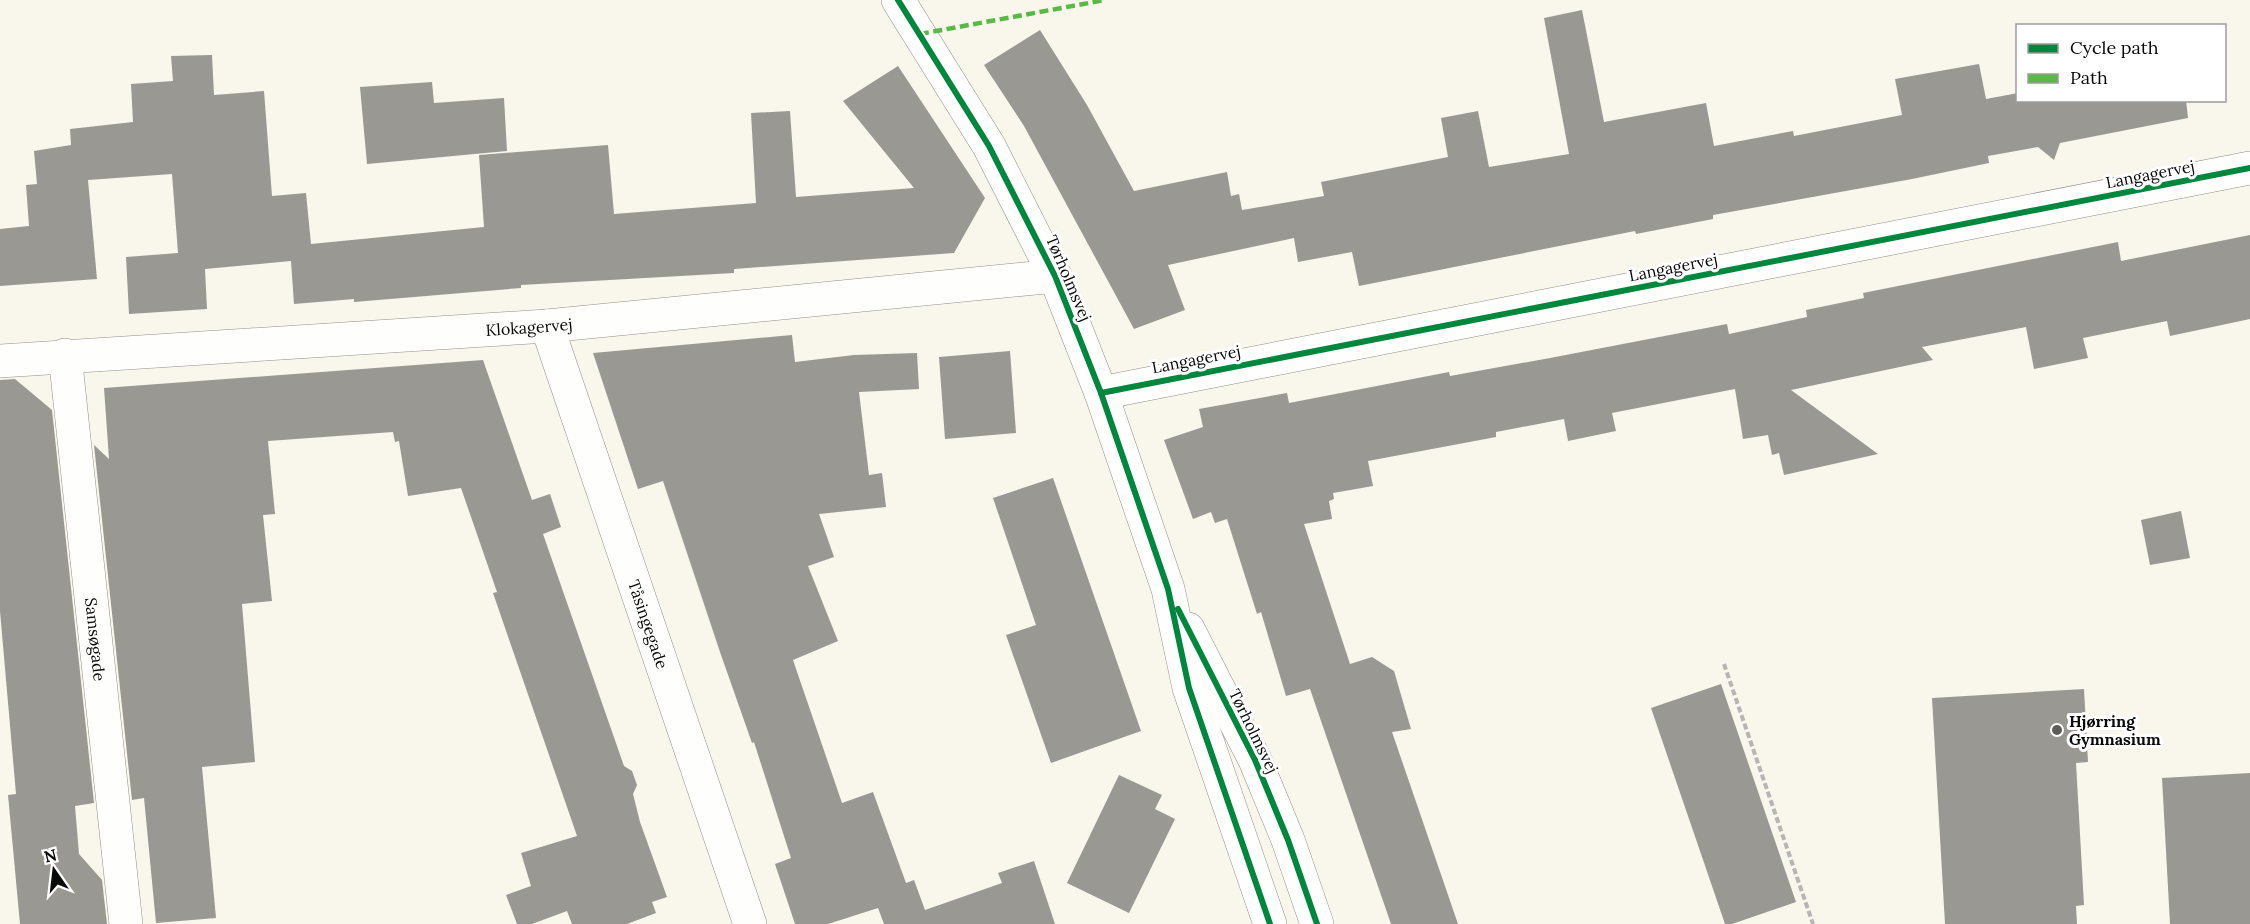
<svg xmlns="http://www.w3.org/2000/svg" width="2250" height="924" font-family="Lora,serif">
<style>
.building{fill:#9a9893}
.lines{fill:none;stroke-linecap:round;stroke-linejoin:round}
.minor-casing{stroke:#91908b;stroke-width:34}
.path{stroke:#b6b5b4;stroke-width:4;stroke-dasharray:6 3;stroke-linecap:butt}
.minor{stroke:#fefefc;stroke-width:33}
.quiet{stroke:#58b947;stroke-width:4.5;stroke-dasharray:9 4.5;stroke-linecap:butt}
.cycleway-casing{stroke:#fff;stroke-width:10}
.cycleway{stroke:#00873e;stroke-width:6}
.poi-dot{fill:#5d5c58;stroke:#fff;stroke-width:2}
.labels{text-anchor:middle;stroke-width:6;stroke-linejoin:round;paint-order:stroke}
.street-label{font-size:16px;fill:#090909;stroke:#fff}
.poi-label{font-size:16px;font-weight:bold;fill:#090909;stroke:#fff;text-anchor:start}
</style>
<rect width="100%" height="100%" fill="#f9f6ec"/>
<g class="building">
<path d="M1582 10 1604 122 1706 103 1714 146 1793 131 1794 136 1902 115 1895 79 1979 64 1986 99 2018 93V100H2186L2188 118 2060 143 2054 160 2038 147 1988 156 1989 163 1912 179 1713 215V219L1636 234 1635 231 1359 286 1352 252 1298 262 1294 238 1168 265 1185 310 1134 329 1024 126 984 65 1040 30 1087 105 1134 191 1227 172 1231 196 1239 194 1242 210 1324 196 1321 182 1448 157 1441 118 1478 111 1489 167 1569 154 1544 18Z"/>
<path d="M212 55 214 95 264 91 272 196 306 193 311 244 484 227 479 155 608 145 614 214 756 203 751 113 790 111 796 197 914 188 843 101 898 66 985 198 954 253 734 269V273L521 285V288L354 302V299L294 304 291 261 205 269 207 309 129 314 126 257 178 253 172 174 88 180 97 279 0 286V229L29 226 26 185 37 184 34 151 71 145 70 129 133 122 131 84 173 81 171 56Z"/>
<path d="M432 82 434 103 504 98 507 151 367 164 360 87Z"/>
<path d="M2250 235V319L2170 336 2167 321 2083 338 2088 358 2034 369 2026 327 1922 347 1933 360 1791 390 1878 454 1784 475 1779 453 1772 455 1768 435 1743 439 1735 389 1612 413 1616 431 1568 441 1564 419 1496 432V437L1368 461 1373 486 1333 493 1334 499 1329 501 1332 519 1304 524 1350 664 1372 657 1394 671 1411 729 1392 732 1458 924H1391L1310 689 1286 696 1261 612 1257 614 1227 519 1215 523 1211 512 1193 519 1164 440 1203 427 1199 409 1287 393 1289 403 1449 372 1450 376 1550 358 1727 324 1729 334 1807 317 1806 310 1864 298 1863 293 2118 242 2121 261Z"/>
<path d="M792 335 795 362 854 355 917 353 919 389 859 392 869 475 882 473 886 507 819 514 834 557 808 566 838 641 793 660 842 803 873 792 906 883 914 880 925 910 1002 883 998 873 1034 861 1055 924H884L878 908 828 924H795L775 864 791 858 754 742 752 743 720 652 663 481 638 489 593 353Z"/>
<path d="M1010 351 1016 433 945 439 939 357Z"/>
<path d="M483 360 532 500 550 494 561 527 543 534 624 766 632 771 637 785 633 794 640 822 667 897 652 902 656 913 627 924H572L567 911 532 924H517L506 895 531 886 521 853 577 836 493 593 497 592 461 488 408 496 399 441 395 442 393 432 268 441 275 514 263 515 272 601 242 604 255 762 202 767 216 918 156 923 144 798 132 800 94 445 109 459 104 388Z"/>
<path d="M15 379 52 410 94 803 75 806 79 854 102 880 107 924H20L8 795 16 794 0 611V380Z"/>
<path d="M1053 478 1141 731 1051 763 1006 635 1036 625 993 498Z"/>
<path d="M2181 511 2190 558 2150 565 2141 520Z"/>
<path d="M1721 684 1796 902 1732 924H1725L1651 708Z"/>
<path d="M2084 689 2088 762 2076 763 2084 905 2076 906 2077 924H1945L1932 698Z"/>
<path d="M2250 773V924H2170L2162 778Z"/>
<path d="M1119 775 1162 795 1155 809 1175 819 1129 913 1067 883Z"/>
</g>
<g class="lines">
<defs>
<g id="minor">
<path d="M898 0 989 146 1055 276 1101 393 1168 589 1189 688 1270 924"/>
<path id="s1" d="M547 326 750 924"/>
<path id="s2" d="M65 355 126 924"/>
<path id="s3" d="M0 361 547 326 1055 276"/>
<path d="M1101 393 2250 168"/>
<path d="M1188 629 1255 760 1288 840 1317 924"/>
</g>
</defs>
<use href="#minor" class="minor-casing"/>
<path class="path" d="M1724 664 1813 924"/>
<use href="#minor" class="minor"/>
<path class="quiet" d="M920 34 1105 0"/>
<defs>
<g id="cycleway">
<path d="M898 0 989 146 1055 276 1101 393 1168 589 1189 688 1270 924"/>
<path d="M1101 393 2250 168"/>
<path d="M1178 609 1255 760 1288 840 1317 924"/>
</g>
</defs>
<use href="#cycleway" class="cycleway-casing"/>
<use href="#cycleway" class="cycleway"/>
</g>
<circle class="poi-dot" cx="2057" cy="730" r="6"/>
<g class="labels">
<g class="street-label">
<text transform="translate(2150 174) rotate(-11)" y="6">Langagervej</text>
<text transform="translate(1673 267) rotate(-11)" y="6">Langagervej</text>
<text transform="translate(1069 278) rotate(67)" y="6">Tørholmsvej</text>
<text dy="6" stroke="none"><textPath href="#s3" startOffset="530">Klokagervej</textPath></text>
<text transform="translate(1196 359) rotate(-11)" y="6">Langagervej</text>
<text dy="6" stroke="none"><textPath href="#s1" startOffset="315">Tåsingegade</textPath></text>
<text dy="6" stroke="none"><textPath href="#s2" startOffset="286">Samsøgade</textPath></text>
<text transform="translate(1254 731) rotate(64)" y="6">Tørholmsvej</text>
</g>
<g class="poi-label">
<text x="2069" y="727">Hjørring<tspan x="2069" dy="18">Gymnasium</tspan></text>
</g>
</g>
<rect x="2016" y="24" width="210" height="78" fill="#ffffff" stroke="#9d9d9d" stroke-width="1.5"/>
<rect x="2028" y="44" width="30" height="9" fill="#00873e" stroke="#9d9d9d" stroke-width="1.5"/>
<text x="2070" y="54" font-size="18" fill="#090909">Cycle path</text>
<rect x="2028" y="74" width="30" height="9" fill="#58b947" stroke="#9d9d9d" stroke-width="1.5"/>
<text x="2070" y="84" font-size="18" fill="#090909">Path</text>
<g transform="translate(54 870) rotate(346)" stroke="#ffffff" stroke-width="4.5" paint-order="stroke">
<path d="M0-4.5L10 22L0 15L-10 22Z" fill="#090909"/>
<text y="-9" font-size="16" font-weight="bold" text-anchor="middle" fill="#090909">N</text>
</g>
</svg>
